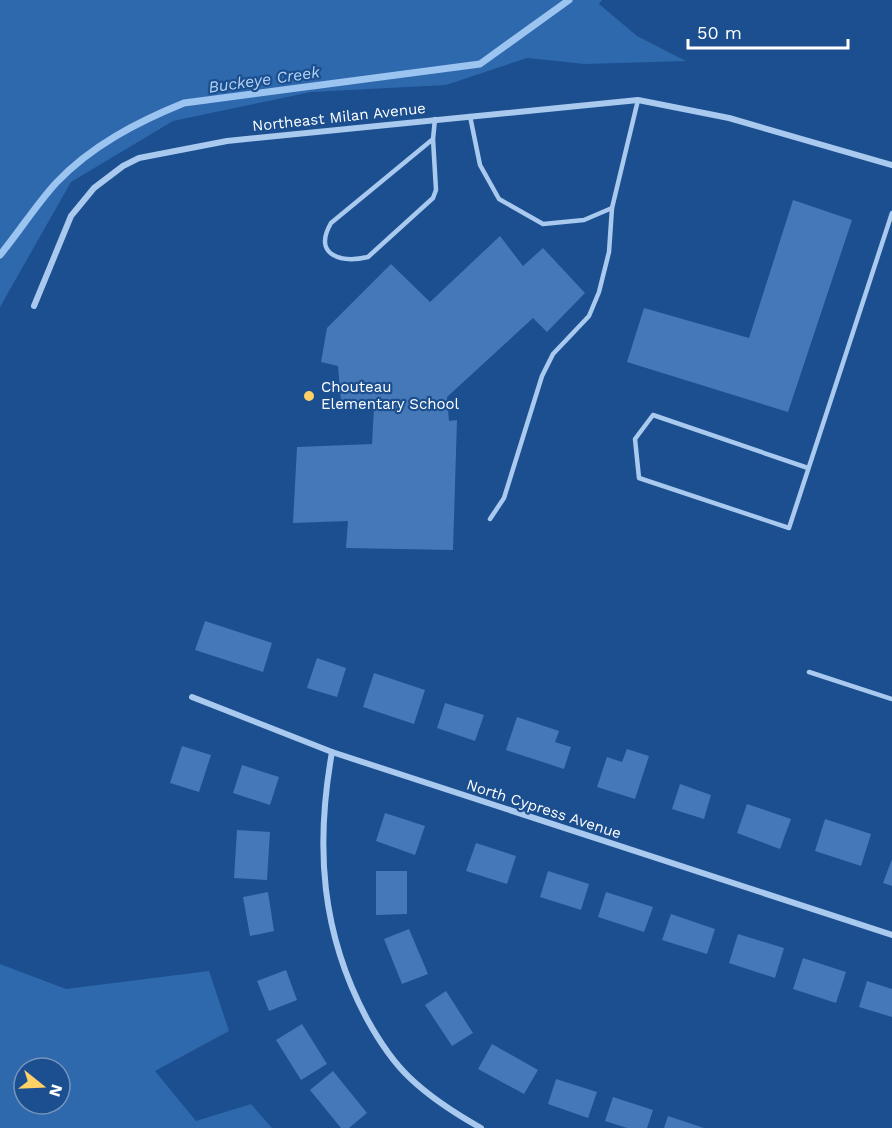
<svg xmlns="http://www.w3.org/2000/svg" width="892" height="1128" font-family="'Work Sans',sans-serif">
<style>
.green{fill:#2e69ad;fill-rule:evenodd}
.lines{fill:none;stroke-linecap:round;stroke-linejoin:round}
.stream{stroke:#9cc4f0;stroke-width:7}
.building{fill:#4478b7}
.lane{stroke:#a9c9ee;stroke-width:4.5}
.street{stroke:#a9c9ee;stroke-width:6}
.poi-dot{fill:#ffd166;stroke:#1b4f8f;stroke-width:2}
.labels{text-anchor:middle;stroke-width:4.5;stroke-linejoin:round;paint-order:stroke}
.street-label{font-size:15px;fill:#fff;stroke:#1b4f8f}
.poi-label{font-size:15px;fill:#fff;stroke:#1b4f8f;text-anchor:start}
.water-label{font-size:16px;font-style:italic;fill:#b5d3f5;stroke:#1b4f8f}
</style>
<rect width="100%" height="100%" fill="#1b4f8f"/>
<g class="green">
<path d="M0 0H602L599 4 637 36 686 61 585 64 527 58 446 85 311 92 173 121 71 182 0 307Z"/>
<path d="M0 964 66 989 209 971 229 1031 155 1071 196 1121 251 1104 272 1128H0ZM24 1068H60V1104H24Z"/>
</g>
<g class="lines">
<path class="stream" d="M0 255C19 232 36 205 56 183 91 146 137 122 184 103L480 64 569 0"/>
</g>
<g class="building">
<path d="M793 200 852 220 788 412 627 362 644 308 749 338Z"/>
<path d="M500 236 523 266 543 248 585 293 547 332 533 318 447 397 449 421 457 420 453 550 346 548 348 521 293 523 297 447 372 444 374 406 341 402 338 366 321 362 327 328 391 264 430 302Z"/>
<path d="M205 621 272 643 263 672 195 650Z"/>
<path d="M317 658 346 668 337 697 307 688Z"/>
<path d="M374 673 425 690 414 724 363 707Z"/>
<path d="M445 703 484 715 475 741 437 728Z"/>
<path d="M517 717 559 731 555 742 571 747 564 769 506 750Z"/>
<path d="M182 746 211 755 199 792 170 783Z"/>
<path d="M627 749 649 756 635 799 597 787 607 757 622 762Z"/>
<path d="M242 765 279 777 270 805 233 793Z"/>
<path d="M680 784 711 795 704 819 672 809Z"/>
<path d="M747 804 791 819 780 849 737 833Z"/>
<path d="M385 813 425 826 415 855 376 841Z"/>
<path d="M825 819 871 834 861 866 815 851Z"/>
<path d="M237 830 270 832 267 880 234 878Z"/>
<path d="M476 843 516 856 507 884 466 871Z"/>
<path d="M892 859V886L883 883Z"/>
<path d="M376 871H407V914L376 915Z"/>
<path d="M548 871 589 884 581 910 540 897Z"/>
<path d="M268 892 274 931 250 936 243 897Z"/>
<path d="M606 892 653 907 644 932 598 917Z"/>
<path d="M671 914 715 929 707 954 662 940Z"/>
<path d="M409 929 428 974 402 984 384 939Z"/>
<path d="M738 934 784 948 775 978 729 963Z"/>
<path d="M803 958 846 972 836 1003 793 989Z"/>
<path d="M286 970 297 1000 269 1011 257 981Z"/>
<path d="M867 981 892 989V1017L859 1007Z"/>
<path d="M446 991 473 1033 452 1046 425 1005Z"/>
<path d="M302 1024 327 1064 301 1080 276 1040Z"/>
<path d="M492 1044 538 1070 524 1094 478 1069Z"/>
<path d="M333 1071 367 1113 349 1128H341L310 1090Z"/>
<path d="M556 1079 597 1092 588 1118 548 1104Z"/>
<path d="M613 1097 653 1110 647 1128H627L605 1121Z"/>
<path d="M668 1116 704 1128H664Z"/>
</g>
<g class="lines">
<g class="lane">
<path d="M470 116 480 165 499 199 543 224 584 220 612 208 638 100"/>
<path d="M433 139 331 223C312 256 342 263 368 257L433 198 436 190 433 139 435 119"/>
<path d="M808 468 653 415 635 439 639 478 789 528 892 213"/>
<path d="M490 519 504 498 542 376 553 354 589 316 599 292 609 252 612 208"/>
<path d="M809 672 892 699"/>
</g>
<g class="street">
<path d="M34 306 71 216 94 188 123 166 139 158 227 141 638 100 729 118 892 165"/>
<path d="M192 697 332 752 892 935"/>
<path d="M332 752C315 847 321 933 367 1019 378 1039 393 1062 410 1078 431 1098 456 1114 481 1128"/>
</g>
</g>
<circle class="poi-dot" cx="309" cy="396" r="6"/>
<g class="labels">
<g class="street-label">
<text transform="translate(339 117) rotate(-6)" y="5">Northeast Milan Avenue</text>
<text transform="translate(544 809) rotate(18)" y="5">North Cypress Avenue</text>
</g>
<g class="poi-label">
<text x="321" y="392">Chouteau<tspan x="321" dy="17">Elementary School</tspan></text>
</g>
<g class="water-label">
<text transform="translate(264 79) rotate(-8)" y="6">Buckeye Creek</text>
</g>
</g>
<g transform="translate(42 1086) rotate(108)"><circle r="28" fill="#1b4f8f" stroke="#7695bc" stroke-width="1.5"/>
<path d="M0-4.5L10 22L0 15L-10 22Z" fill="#ffd166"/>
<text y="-9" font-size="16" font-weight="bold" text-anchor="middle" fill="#ffffff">N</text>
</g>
<path d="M688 39v9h160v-9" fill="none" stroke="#ffffff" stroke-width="3"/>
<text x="697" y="39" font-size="18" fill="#ffffff" stroke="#1b4f8f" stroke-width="4.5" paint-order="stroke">50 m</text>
</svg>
